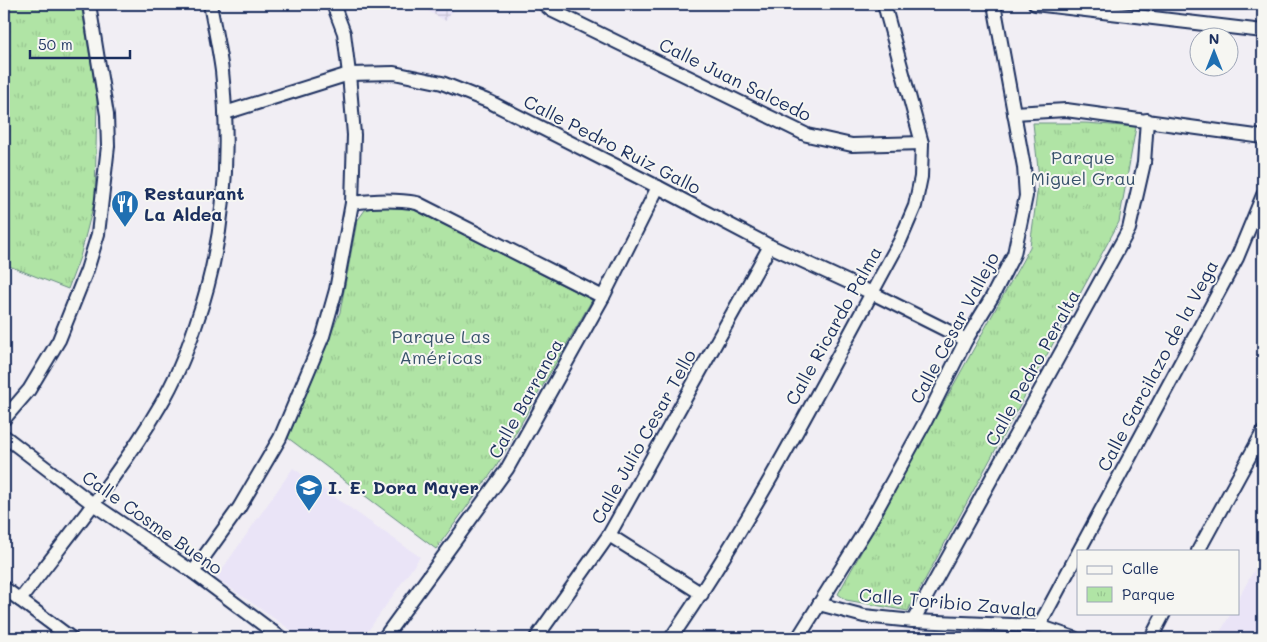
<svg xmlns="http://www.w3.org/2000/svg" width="1267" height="642" font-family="Mali,sans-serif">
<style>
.built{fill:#eae4f7}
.industrial{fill:url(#industrial-grid)}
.park{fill:url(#park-tufts);stroke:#668a82}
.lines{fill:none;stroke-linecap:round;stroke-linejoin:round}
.street-casing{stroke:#1b2f5e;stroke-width:16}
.street{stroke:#f6f6f2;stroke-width:12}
.labels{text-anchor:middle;stroke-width:4;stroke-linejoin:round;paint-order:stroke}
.street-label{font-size:18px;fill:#1b2f5e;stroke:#f6f6f2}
.park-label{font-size:18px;fill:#39536c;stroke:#f6f6f2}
.poi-label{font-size:18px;font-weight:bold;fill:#1b2f5e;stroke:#f6f6f2;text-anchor:start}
</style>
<defs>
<pattern id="industrial-grid" width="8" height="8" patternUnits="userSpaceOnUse" patternTransform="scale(1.25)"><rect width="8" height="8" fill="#eae4f7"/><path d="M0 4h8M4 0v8" fill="none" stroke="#c8c4d6"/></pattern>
<pattern id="park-tufts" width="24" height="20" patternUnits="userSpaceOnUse" patternTransform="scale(1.25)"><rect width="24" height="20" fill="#b0e4a5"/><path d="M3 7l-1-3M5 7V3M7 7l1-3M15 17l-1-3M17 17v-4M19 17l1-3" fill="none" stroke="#97c490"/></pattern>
</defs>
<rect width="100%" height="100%" fill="#f1eef4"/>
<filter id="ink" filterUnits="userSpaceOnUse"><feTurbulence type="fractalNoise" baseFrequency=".02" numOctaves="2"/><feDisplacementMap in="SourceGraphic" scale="10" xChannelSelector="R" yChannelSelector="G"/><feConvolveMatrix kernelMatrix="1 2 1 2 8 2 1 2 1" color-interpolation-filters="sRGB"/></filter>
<g filter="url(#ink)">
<g class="built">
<path d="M293 468 420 557 363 638H302L216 578Z"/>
<path d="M1263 554V638H1217L1231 613H1238V599Z"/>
</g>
<path class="industrial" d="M421 4H457L446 21 419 6Z"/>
<g class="park">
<path d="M4 4H81L97 99 95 199 80 257 68 289 4 264Z"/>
<path d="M1033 123H1086L1136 127 1119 222 908 611 846 600 838 594 1030 247 1039 178Z"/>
<path d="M379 206H399L417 211 592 300 496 467 436 549 288 438 340 312 357 221 365 210Z"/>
</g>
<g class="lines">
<defs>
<g id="street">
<path d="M544 4 551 10 807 135 852 145 922 143"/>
<path d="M1035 4 1263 31"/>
<path d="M225 113 349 74 394 73 442 83 490 102 658 187 770 246 872 293 966 340"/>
<path d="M1014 113 1066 110 1263 137"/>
<path d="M352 203C375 200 395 199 417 203L603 297"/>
<path d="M4 419 29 390 59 340 87 270 98 234 108 146 107 115 89 4"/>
<path d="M4 436 93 504 193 572 281 638"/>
<path d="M609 535 702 594"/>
<path d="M1079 551 1237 258 1263 195"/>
<path d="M1198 551 1263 432"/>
<path d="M193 572 239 508 280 438 323 336 336 290 352 203 354 135 349 74 344 33 333 4"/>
<path d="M4 588 71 638"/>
<path d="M20 600C68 536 121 473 161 404 176 379 187 351 196 324 225 241 231 158 222 71 219 48 214 26 210 4"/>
<path d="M819 604 864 616 913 621 1039 626 1074 638"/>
<path d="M913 621 1129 229 1144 163 1147 120"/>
<path d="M1039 626 1078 553"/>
<path d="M384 638 507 469 603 297 658 187"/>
<path d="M536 638 609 535 770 246"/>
<path d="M671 638C758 512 827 375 900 241L915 206 921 177 922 143 884 4"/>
<path d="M798 638 866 529 926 420 966 340 992 297 1014 254 1026 196 1024 167 994 4"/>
<path d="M1151 638 1164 613"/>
</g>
</defs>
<use href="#street" class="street-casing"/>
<use href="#street" class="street"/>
</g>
</g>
<defs>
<symbol id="restaurant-pin" viewBox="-11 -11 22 30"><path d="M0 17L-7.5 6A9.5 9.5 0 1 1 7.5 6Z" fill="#1f6fb2" stroke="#f6f6f2"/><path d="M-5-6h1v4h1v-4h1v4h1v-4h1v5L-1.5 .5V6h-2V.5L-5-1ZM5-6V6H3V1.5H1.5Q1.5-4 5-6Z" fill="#fff"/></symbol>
<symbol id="school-pin" viewBox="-11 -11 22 30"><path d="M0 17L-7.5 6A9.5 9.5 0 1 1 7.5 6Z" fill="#1f6fb2" stroke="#f6f6f2"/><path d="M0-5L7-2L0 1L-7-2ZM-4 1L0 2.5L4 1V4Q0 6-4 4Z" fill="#fff"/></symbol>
</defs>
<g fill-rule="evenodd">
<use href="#restaurant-pin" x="109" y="188" width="32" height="43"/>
<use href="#school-pin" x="293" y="472" width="32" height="43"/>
</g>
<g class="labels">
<g class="street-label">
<text transform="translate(735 80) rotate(26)" y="6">Calle Juan Salcedo</text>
<text transform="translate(612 145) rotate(27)" y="6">Calle Pedro Ruiz Gallo</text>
<text transform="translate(834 326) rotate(-61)" y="6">Calle Ricardo Palma</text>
<text transform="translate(955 328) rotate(-62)" y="6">Calle Cesar Vallejo</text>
<text transform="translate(1158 366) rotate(-62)" y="6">Calle Garcilazo de la Vega</text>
<text transform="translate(1033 368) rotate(-61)" y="6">Calle Pedro Peralta</text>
<text transform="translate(526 399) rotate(-61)" y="6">Calle Barranca</text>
<text transform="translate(644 437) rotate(-61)" y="6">Calle Julio Cesar Tello</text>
<text transform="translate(152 523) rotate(35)" y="6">Calle Cosme Bueno</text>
<text transform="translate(948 603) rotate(5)" y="6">Calle Toribio Zavala</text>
</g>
<g class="park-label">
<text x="1083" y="164">Parque<tspan x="1083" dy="21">Miguel Grau</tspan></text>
<text x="441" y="343">Parque Las<tspan x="441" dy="21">Américas</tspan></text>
</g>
<g class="poi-label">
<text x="144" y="200">Restaurant<tspan x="144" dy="21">La Aldea</tspan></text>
<text x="328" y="494">I. E. Dora Mayer</text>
</g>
</g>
<rect width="1267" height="642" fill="none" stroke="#f6f6f2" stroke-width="20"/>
<rect x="10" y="10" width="1247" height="622" fill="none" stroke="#1b2f5e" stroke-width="2" filter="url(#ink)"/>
<rect x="1077" y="550" width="162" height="65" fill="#f6f6f2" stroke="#9ea6b7"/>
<rect x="1087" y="566" width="25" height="8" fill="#f6f6f2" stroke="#9ea6b7"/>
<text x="1122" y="574" font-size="15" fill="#1b2f5e">Calle</text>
<rect x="1087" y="587" width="25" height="15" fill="url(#park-tufts)" stroke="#9ea6b7"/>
<text x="1122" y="600" font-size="15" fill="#1b2f5e">Parque</text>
<g transform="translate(1214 52)"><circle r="24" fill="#f6f6f2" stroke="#9ea6b7"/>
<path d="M0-4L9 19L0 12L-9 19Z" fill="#1f6fb2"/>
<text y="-8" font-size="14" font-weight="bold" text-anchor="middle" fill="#1b2f5e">N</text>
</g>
<path d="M30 50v8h100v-8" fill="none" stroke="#1b2f5e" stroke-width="2.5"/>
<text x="38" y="50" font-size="15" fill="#1b2f5e" stroke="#f6f6f2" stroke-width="4" paint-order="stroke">50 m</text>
</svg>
